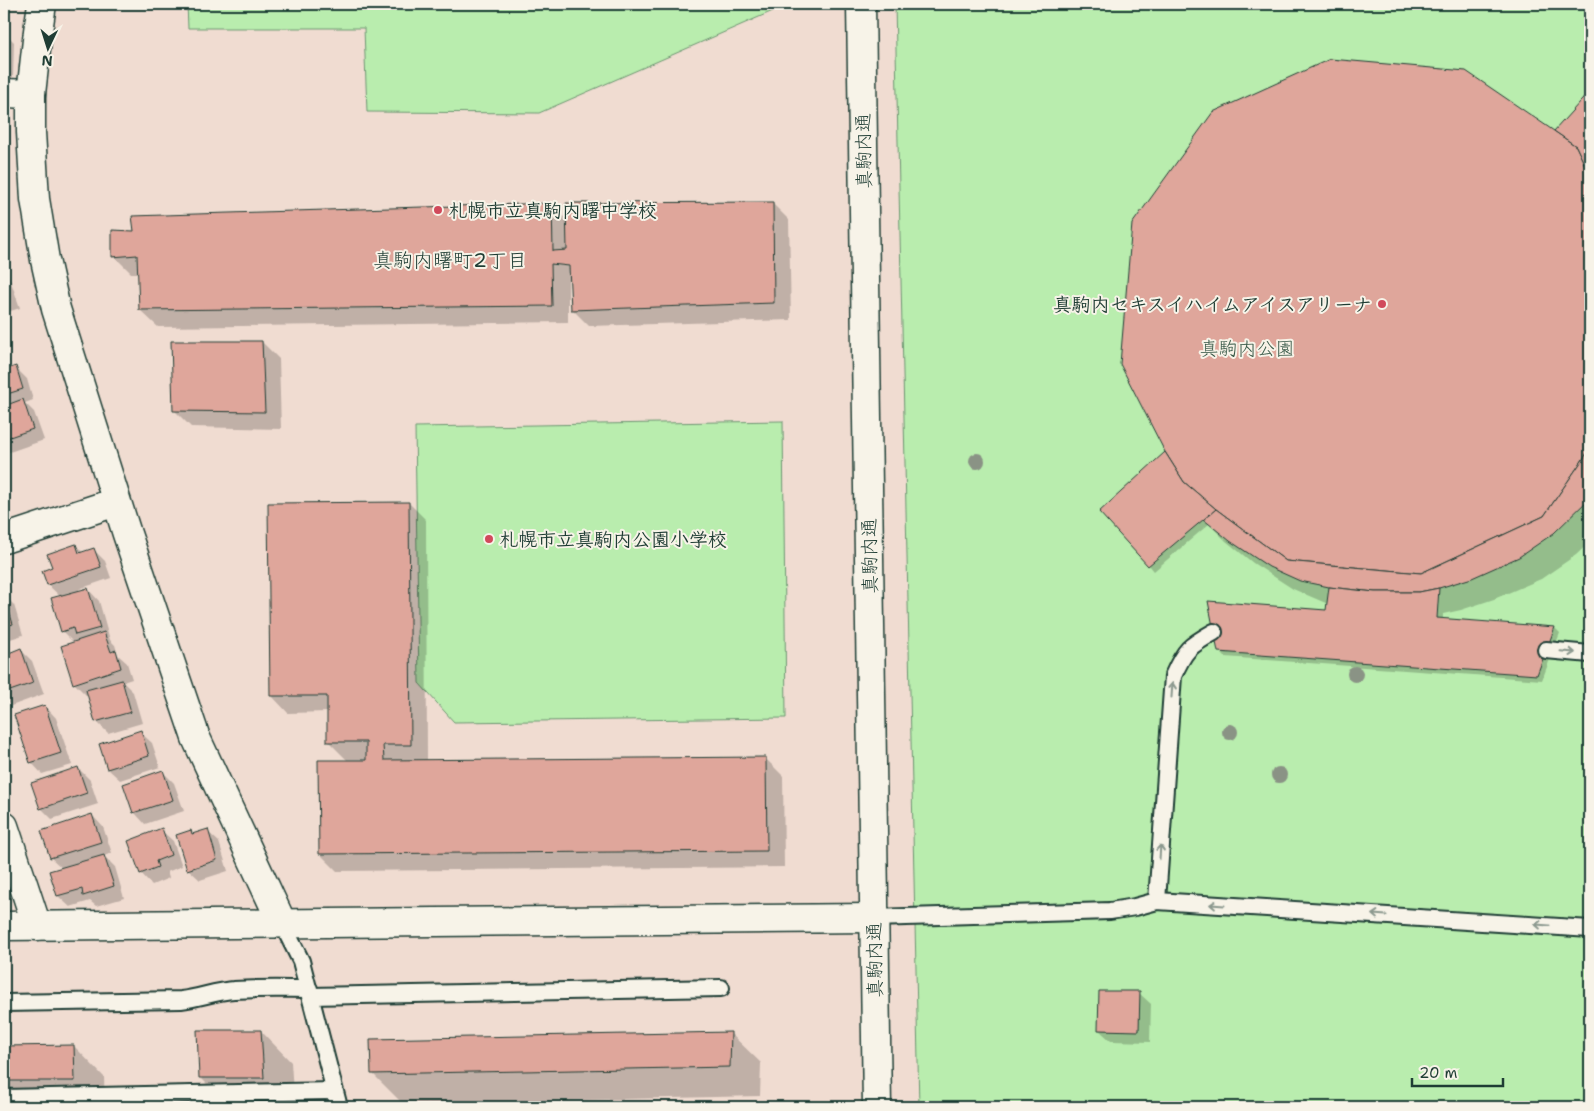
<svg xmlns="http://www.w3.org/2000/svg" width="1594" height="1111" font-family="'Shantell Sans','Klee One',sans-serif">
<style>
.green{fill:#b9edae;stroke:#6c9571}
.shadow{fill:#0003}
.building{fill:#dfa69b;stroke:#1f3d34}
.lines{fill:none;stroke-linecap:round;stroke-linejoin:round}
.lane-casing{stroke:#1f3d34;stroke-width:20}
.street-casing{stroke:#1f3d34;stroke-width:31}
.highway-casing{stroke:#1f3d34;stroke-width:31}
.lane{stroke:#f7f3e8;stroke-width:16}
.street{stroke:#f7f3e8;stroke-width:28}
.highway{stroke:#f7f3e8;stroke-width:28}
.tree{fill:#8a9385}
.oneway{stroke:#8b988e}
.poi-dot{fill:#d1495b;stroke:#f7f3e8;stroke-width:2}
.labels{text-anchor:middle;stroke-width:4;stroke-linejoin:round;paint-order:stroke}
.street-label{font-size:19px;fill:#1f3d34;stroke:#f7f3e8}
.poi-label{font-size:19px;font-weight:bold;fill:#1f3d34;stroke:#f7f3e8;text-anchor:start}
.park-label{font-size:19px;fill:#365746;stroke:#f7f3e8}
.neighbourhood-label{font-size:20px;fill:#1f3d34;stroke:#f7f3e8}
</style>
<rect width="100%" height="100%" fill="#f0dcd1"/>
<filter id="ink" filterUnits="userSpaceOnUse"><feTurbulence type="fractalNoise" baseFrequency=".02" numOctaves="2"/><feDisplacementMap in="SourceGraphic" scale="10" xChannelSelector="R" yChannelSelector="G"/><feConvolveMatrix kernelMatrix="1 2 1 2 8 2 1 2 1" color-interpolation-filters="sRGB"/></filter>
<g filter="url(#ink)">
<g class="green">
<path d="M187 4H782V7L539 113 367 112 364 28H188Z"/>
<path d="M895 4H1590V1107H919Z"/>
<path d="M783 421 786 718 454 722 419 683 415 427Z"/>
</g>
<g class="shadow">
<path d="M4 32 14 42 13 77H4Z"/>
<path d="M1590 93V542L1576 555 1541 579 1494 599 1461 610 1443 614V620L1555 628 1560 633 1542 680 1225 657 1219 651 1327 612 1328 604 1293 589 1253 563 1226 541 1209 524 1154 571 1149 565Z"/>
<path d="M4 136 7 178H4Z"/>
<path d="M772 203 789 220 791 320 589 326 572 309 571 281 568 280V322L158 327 140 310 139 273H131L114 256 136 232 551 204 568 221Z"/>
<path d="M4 217 10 248 4 249Z"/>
<path d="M4 268 8 273 20 308 4 313Z"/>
<path d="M4 342 10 362 4 364Z"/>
<path d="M262 342 279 359 281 429 191 427 174 410Z"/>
<path d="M16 368 27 379 33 400 25 403 34 412 44 440 4 454V371Z"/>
<path d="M409 503 426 520 427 761 766 759 783 776 784 867 337 871 320 854 348 761 329 742 328 712 288 713 271 695Z"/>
<path d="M76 545 83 553 93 549 105 561 111 578 79 589 80 591 88 589 99 601 110 640 115 645 118 655 127 663 132 679 123 682 133 692 142 723 108 733 96 721 88 694 86 695 74 683V643L62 631 61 597 48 585 44 571 53 568Z"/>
<path d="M4 595 14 605 23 635 4 641Z"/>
<path d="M4 650 8 654 21 650 32 661 44 694 11 706 4 699Z"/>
<path d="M45 706 56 718 72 765 42 774 31 762Z"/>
<path d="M140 732 152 743 160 767 120 780 108 769 100 745Z"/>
<path d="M78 768 90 780 98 804 52 819 41 808Z"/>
<path d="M163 772 174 783 184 811 145 824 134 812Z"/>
<path d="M92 815 103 827 112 853 104 856 115 867 124 898 96 906 90 901 70 907 58 896 62 868 51 858 43 832Z"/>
<path d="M161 830 173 841 182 866 167 872 169 878 152 885 141 873Z"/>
<path d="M191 831 194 835 207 831 219 842 228 871 200 880 188 869Z"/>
<path d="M1139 993 1151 1004 1150 1042 1111 1041 1099 1030Z"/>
<path d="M261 1031 291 1062 294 1107H230L200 1077Z"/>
<path d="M730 1033 761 1063 760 1096 403 1104 373 1074Z"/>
<path d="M74 1046 104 1077 105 1107H4V1048Z"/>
</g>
<g class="building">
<path d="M1330 59 1466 71 1576 146 1590 176V449L1544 516 1421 573 1286 561 1216 509 1184 482 1165 452 1120 364 1132 224 1213 112Z"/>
<path d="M1590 91V176L1576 146 1554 131Z"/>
<path d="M773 202 774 303 571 310 569 266 551 264 552 306 139 310 137 255 112 257V230L134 231 132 216 552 203 553 251 567 250 566 203Z"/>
<path d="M4 281 9 297 4 299Z"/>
<path d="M171 341H262L265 412 173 411Z"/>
<path d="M16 366 23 389 4 395V370Z"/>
<path d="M23 399 33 429 4 439V406Z"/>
<path d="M1590 449V498L1554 533 1519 557 1472 578 1439 588 1419 592H1375L1329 587 1300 581 1269 567 1230 541 1203 519 1216 509 1286 561 1421 573 1544 516Z"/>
<path d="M1165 452 1184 482 1216 509 1148 566 1099 512Z"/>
<path d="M409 502 411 745H383L384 760 766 757 767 851 319 854 318 760H366V742H327V696H270L268 503Z"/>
<path d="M76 544 79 553 94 548 101 567 47 585 42 571 52 567 47 554Z"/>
<path d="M1329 587 1375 592H1419L1439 588 1437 618 1555 627 1537 675 1218 652 1208 601 1326 610Z"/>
<path d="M88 588 100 628 75 635 73 628 61 632 51 598Z"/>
<path d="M4 595 13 624 4 627Z"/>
<path d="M104 632 111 652 116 650 121 668 73 684 61 646Z"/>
<path d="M21 648 33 683 4 693V655Z"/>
<path d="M122 680 131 712 95 722 86 690Z"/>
<path d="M45 705 61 753 30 763 14 715Z"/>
<path d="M141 730 149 756 107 769 99 744Z"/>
<path d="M78 767 87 793 40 809 31 783Z"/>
<path d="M163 770 173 800 133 813 123 784Z"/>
<path d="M92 814 101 842 50 858 41 831Z"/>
<path d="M162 828 171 855 156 861 158 867 140 874 128 841Z"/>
<path d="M208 829 217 860 187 870 176 835 191 830 192 834Z"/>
<path d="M104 855 114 886 83 896 82 889 57 896 49 871Z"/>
<path d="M1099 991H1140L1139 1031 1098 1030Z"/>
<path d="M197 1030H261L264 1078H199Z"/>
<path d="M731 1032 730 1067 371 1074 370 1039Z"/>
<path d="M74 1045 75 1081H4V1046Z"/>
</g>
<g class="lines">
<defs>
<g id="lane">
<path d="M1546 650 1590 654"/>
<path d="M1157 901 1173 676C1185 649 1189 646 1214 632"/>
<path d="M873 918 1110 911 1135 907 1157 901 1590 929"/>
<path d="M282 923 301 961 339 1107"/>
<path d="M310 996 721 988"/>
<path d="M4 1003 181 1000C199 998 216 991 234 990 259 988 284 989 309 989"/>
<path d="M4 1098 334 1091"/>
</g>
<g id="street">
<path d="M42 4 38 31 31 94V132L35 199 45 260 56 309 127 534 196 738 282 923"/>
<path d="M4 93 31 94"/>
<path d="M4 539 116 502"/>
<path d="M4 826 37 926"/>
<path d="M4 926 873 918"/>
</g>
<path id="highway" d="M861 4 877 1107"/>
</defs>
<use href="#lane" class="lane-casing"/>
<use href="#street" class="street-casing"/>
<use href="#highway" class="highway-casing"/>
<use href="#lane" class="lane"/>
<use href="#street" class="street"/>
<use href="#highway" class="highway"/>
</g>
<g class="tree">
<circle cx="977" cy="461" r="8"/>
<circle cx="1355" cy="674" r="8"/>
<circle cx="1230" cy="732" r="8"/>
<circle cx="1279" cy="775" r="8"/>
</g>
<defs><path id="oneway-shaft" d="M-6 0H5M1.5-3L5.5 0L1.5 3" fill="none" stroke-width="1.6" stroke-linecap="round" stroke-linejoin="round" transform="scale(1.25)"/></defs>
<g class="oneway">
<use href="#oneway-shaft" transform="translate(1568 652) rotate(5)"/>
<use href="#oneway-shaft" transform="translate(1172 690) rotate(-86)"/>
<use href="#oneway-shaft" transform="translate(1160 852) rotate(-86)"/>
<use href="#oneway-shaft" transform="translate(1217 905) rotate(-176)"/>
<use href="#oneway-shaft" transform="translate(1379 915) rotate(-176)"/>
<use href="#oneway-shaft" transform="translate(1542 925) rotate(-176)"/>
</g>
</g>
<g class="poi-dot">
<circle cx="438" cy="210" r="5"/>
<circle cx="1382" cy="304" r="5"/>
<circle cx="489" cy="539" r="5"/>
</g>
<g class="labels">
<g class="street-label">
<text transform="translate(863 151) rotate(-91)" y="7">真駒内通</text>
<text transform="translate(869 556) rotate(-91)" y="7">真駒内通</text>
<text transform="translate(874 960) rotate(-91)" y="7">真駒内通</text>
</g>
<g class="poi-label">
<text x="448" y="217">札幌市立真駒内曙中学校</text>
<text x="1372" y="311" text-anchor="end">真駒内セキスイハイムアイスアリーナ</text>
<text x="499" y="546">札幌市立真駒内公園小学校</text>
</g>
<g class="park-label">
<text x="1247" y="355">真駒内公園</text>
</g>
<g class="neighbourhood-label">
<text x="450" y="267">真駒内曙町2丁目</text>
</g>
</g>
<rect width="1594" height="1111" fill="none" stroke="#f7f3e8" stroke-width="20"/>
<rect x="10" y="10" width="1574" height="1091" fill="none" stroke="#1f3d34" stroke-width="2" filter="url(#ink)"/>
<g transform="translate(48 48) rotate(184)" stroke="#f7f3e8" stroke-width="4" paint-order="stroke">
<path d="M0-4L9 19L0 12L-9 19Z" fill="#1f3d34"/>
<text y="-8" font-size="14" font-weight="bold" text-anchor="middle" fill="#1f3d34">N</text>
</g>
<path d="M1412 1078v8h91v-8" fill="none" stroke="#1f3d34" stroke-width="2.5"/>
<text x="1419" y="1078" font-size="15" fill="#1f3d34" stroke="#f7f3e8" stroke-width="4" paint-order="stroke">20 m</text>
</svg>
